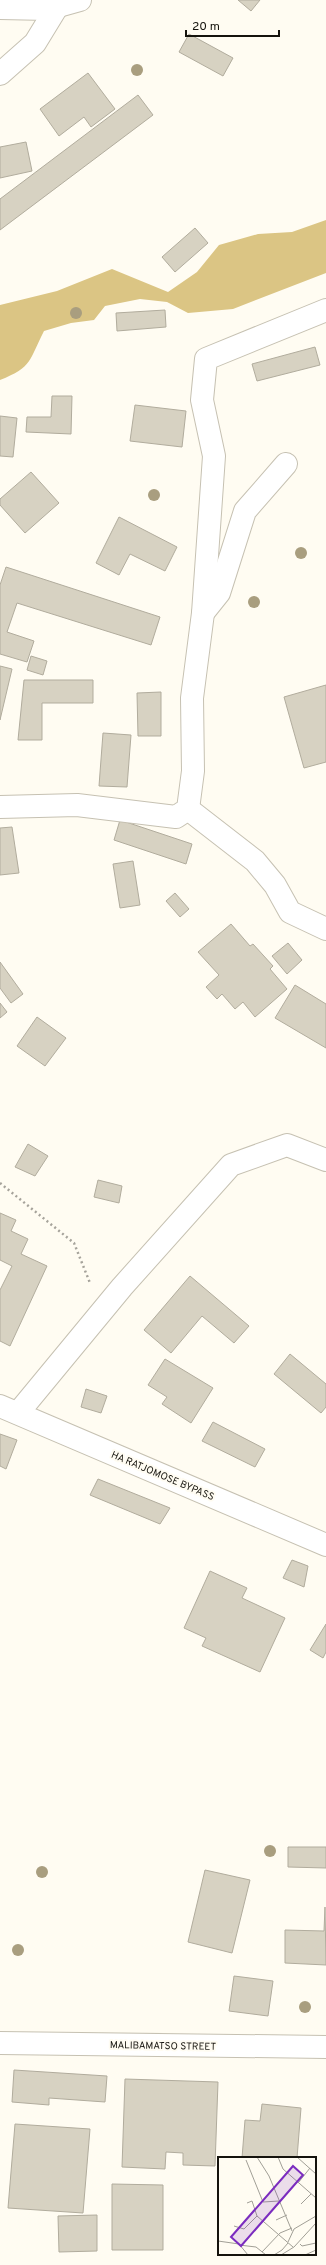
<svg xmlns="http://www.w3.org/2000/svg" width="326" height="2265" font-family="Overpass,sans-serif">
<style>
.forest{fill:#dbc584}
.building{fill:#d7d2c2;stroke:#b1ac9d}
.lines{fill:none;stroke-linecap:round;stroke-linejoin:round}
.minor-casing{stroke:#c6c1b2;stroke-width:24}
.path{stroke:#a6a39b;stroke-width:2.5;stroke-dasharray:2 3;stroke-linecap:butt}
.minor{stroke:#fff;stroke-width:22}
.tree{fill:#a99e7f}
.labels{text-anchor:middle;stroke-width:4;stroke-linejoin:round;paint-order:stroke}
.street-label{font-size:10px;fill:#15130d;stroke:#fffcf2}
.inset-road{fill:none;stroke:#a19f96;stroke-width:1}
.view{fill:#7b2cbf;fill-opacity:0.15;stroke:#7b2cbf;stroke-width:2}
.inset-edge{fill:none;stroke:#15130d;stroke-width:2}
</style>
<rect width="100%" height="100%" fill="#fffcf2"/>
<path class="forest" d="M326 220V273L233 309 188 313 167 302 140 299 105 306 94 320 71 323 44 331C29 360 33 367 0 380V305L57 291 112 269 168 292 197 272 219 245 258 234 292 232Z"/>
<g class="building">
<path d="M238 0H260L251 11Z"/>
<path d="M189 34 233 58 223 76 179 52Z"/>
<path d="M88 73 115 109 91 127 84 117 59 136 40 109Z"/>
<path d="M138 95 153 115 0 230V199Z"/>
<path d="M26 142 32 171 0 178V147Z"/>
<path d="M195 228 208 243 175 272 162 257Z"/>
<path d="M165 310 166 327 117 331 116 313Z"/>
<path d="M315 347 320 365 257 381 252 364Z"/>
<path d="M52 396H72L71 434 26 432 27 417H51Z"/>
<path d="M135 405 186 411 182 447 130 441Z"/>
<path d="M0 416 17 418 13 457 0 456Z"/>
<path d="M31 472 59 503 25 533 0 505V499Z"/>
<path d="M119 517 177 547 165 571 130 554 119 575 96 563Z"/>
<path d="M6 567 160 617 151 645 17 603 7 632 34 641 27 662 0 654V585Z"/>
<path d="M31 656 47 661 43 675 27 670Z"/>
<path d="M0 666 12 669 0 720Z"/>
<path d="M24 680H93V703H42V740H18Z"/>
<path d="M326 685V762L304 768 284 697Z"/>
<path d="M161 692V736H138L137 693Z"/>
<path d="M103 733 131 735 127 787 99 786Z"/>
<path d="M120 820 192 844 186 864 114 840Z"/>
<path d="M12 827 19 873 0 875V828Z"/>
<path d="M133 861 140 905 120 908 113 864Z"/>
<path d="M175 893 189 909 180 917 166 901Z"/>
<path d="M231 924 250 946 253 944 273 966 270 969 287 989 255 1017 243 1002 235 1009 222 994 217 999 206 987 219 975 198 952Z"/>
<path d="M288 943 302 960 287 974 272 956Z"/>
<path d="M0 962 23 994 11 1003 0 988Z"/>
<path d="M295 985 326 1004V1048L275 1018Z"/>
<path d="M0 1003 7 1012 0 1018Z"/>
<path d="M37 1017 66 1038 45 1066 17 1046Z"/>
<path d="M28 1144 48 1156 35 1176 15 1167Z"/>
<path d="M98 1180 122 1186 119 1203 94 1197Z"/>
<path d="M0 1213 16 1220 11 1231 28 1239 21 1254 47 1266 10 1346 0 1341V1290L12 1266 0 1260Z"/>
<path d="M190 1276 249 1326 234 1343 202 1316 171 1353 144 1330Z"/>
<path d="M290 1354 326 1384V1407L321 1413 274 1374Z"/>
<path d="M165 1359 213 1388 191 1423 162 1404 167 1397 148 1385Z"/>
<path d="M86 1389 107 1396 101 1413 81 1407Z"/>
<path d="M213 1422 265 1449 255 1467 202 1441Z"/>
<path d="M0 1434 17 1440 6 1469 0 1466Z"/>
<path d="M98 1479 170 1508 160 1524 90 1495Z"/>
<path d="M292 1560 308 1566 304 1587 283 1578Z"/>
<path d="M210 1571 247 1588 242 1598 285 1618 260 1672 202 1646 206 1638 184 1628Z"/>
<path d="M326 1624V1652L323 1658 310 1650Z"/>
<path d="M288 1847H326V1868L288 1867Z"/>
<path d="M205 1870 250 1880 232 1953 188 1942Z"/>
<path d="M325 1907 326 1965 285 1963V1930L324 1931Z"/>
<path d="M234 1976 273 1981 268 2016 229 2011Z"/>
<path d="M14 2070 107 2076 105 2102 49 2098V2105L12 2102Z"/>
<path d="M125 2079 218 2082 215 2166 183 2165V2153L166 2152 165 2169 122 2167Z"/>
<path d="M262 2104 301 2108 297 2158H242L245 2120 260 2121Z"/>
<path d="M15 2124 90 2129 83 2213 8 2208Z"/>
<path d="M112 2184 163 2185V2250H112Z"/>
<path d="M315 2212H316L315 2250Z"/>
<path d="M97 2215V2251L59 2252 58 2216Z"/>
</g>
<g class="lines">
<defs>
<g id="minor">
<path d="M0 8 48 9 80 0"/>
<path d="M0 74 35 43 57 7"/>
<path d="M203 613 219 593 245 511 286 464"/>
<path d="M0 807 77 805 176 817 188 809 193 771 192 698 203 613 214 456 202 400 206 359 326 310"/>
<path d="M188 809 255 861 275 885 290 912 326 929"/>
<path d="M0 1406 326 1545"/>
<path d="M18 1413 122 1287 231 1165 287 1145 326 1160"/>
<path d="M0 2043 326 2047"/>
</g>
</defs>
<use href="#minor" class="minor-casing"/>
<path class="path" d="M0 1183 74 1243 90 1283"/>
<use href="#minor" class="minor"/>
</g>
<g class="tree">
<circle cx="137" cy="70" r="6"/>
<circle cx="76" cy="313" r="6"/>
<circle cx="154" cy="495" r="6"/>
<circle cx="301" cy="553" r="6"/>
<circle cx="254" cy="602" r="6"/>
<circle cx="270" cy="1851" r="6"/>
<circle cx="42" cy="1872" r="6"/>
<circle cx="18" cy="1950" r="6"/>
<circle cx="305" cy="2007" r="6"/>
</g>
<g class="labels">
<g class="street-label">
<text transform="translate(163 1475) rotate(23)" y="4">HA RATJOMOSE BYPASS</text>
<text transform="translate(163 2045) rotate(1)" y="4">MALIBAMATSO STREET</text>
</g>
</g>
<g transform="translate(218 2157)">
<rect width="98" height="98" fill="#fffcf2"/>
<path class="inset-road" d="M39 0 51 19 74 74M60 0 65 12 98 41M79 0 98 17M28 3 45 45 61 44M80 26 92 11M29 46 34 44 39 59 75 90M83 47 93 37M58 63 69 58M16 69 26 72 39 59M0 84 21 87 30 98M70 85 76 72 98 59M82 87 84 89 98 86M21 88 38 90 48 98M44 95 62 76 74 71M56 98 64 93 70 86M63 98 76 90 98 66M87 98 98 93"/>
<path class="view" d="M75 9 85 18 23 89 13 80Z"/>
<rect width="98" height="98" class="inset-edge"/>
</g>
<path d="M186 30v6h93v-6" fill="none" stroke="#15130d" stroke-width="2"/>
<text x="192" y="30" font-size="12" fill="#15130d" stroke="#fffcf2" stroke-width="3" paint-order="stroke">20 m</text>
</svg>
